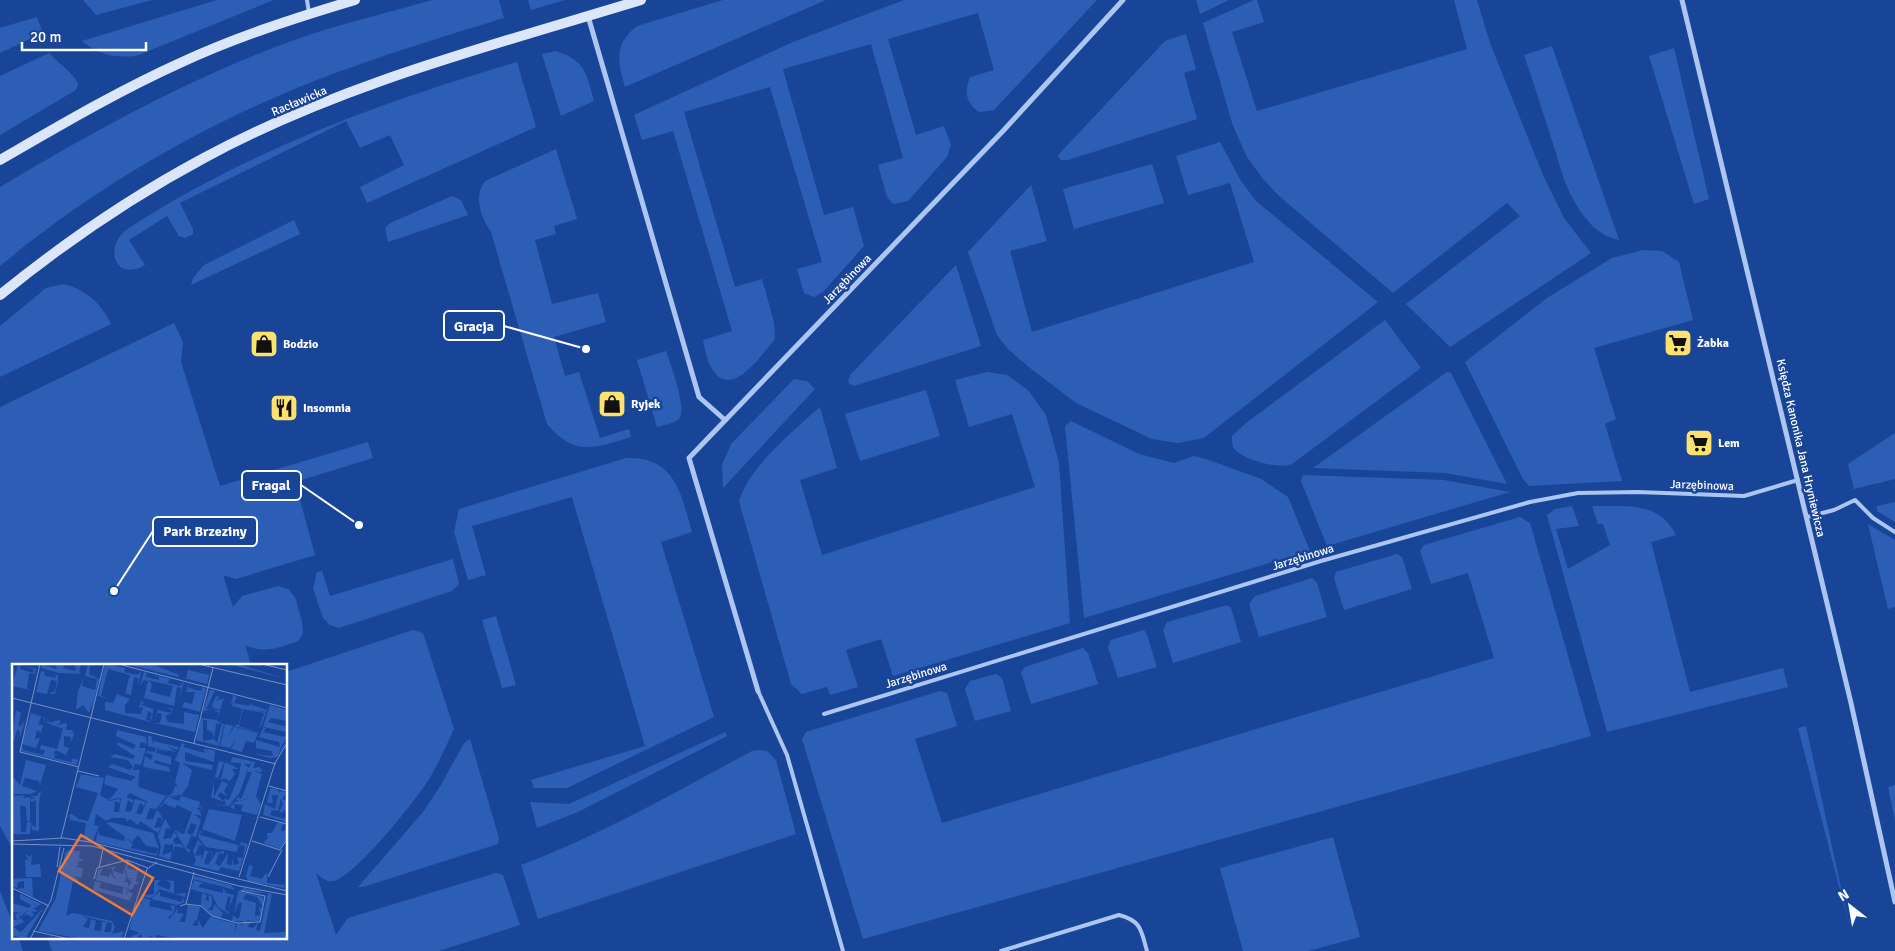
<svg xmlns="http://www.w3.org/2000/svg" width="1895" height="951" font-family="Signika,sans-serif">
<style>
.green{fill:#2d5eb6}
.lines{fill:none;stroke-linecap:round;stroke-linejoin:round}
.lane{stroke:#adc6f1;stroke-width:4}
.street{stroke:#adc6f1;stroke-width:5}
.secondary{stroke:#dbe6fb;stroke-width:10}
.labels{text-anchor:middle;stroke-width:5;stroke-linejoin:round;paint-order:stroke}
.street-label{font-size:12px;fill:#fff;stroke:#194598}
.poi-label{font-size:12px;font-weight:bold;fill:#fff;stroke:#194598;text-anchor:start}
.inset-road{fill:none;stroke:#758fc1;stroke-width:1}
.view{fill:#ed7a3d;fill-opacity:0.15;stroke:#ed7a3d;stroke-width:2.5}
.inset-edge{fill:none;stroke:#fff;stroke-width:2.5}
.leader{fill:none;stroke:#fff;stroke-width:2}
.callout-dot{fill:#fff;stroke:#194598;stroke-width:2}
.callout{fill:#194598;stroke:#fff;stroke-width:2}
.callout-label{font-size:14px;text-anchor:middle;font-weight:bold;fill:#fff}
</style>
<rect width="100%" height="100%" fill="#194598"/>
<g class="green">
<path d="M83 0H152L96 15Z"/>
<path d="M217 0H274L136 56C114 58 99 55 82 41Z"/>
<path d="M432 0H499L504 18C448 35 393 52 338 72 216 117 100 183 0 266V187C99 128 202 71 312 34 351 21 392 12 432 0Z"/>
<path d="M528 0H565L531 10Z"/>
<path d="M723 0H826L625 87C618 61 613 45 637 26Z"/>
<path d="M904 0H1097L994 110 979 112C966 103 964 92 970 77L994 70 978 13 888 39 916 135 944 126 951 145 947 157 908 201 893 204 887 197 878 165 903 158 871 44 783 69 824 215 853 207 864 246 823 292 814 297 804 293 797 269 822 262 770 87 684 112 735 287 762 279 774 322 775 339C761 355 730 403 711 367 706 359 705 348 703 340L732 331 673 131 642 140 634 115 793 42Z"/>
<path d="M1196 0H1229L1200 14Z"/>
<path d="M1254 0H1257L1264 22 1232 32 1257 111 1467 49 1454 0H1477L1490 43 1543 175 1564 218 1591 253 1450 347 1406 304 1520 216 1507 203 1393 293 1279 196 1263 179 1247 157 1233 126 1203 23Z"/>
<path d="M37 17 43 33 0 53V28Z"/>
<path d="M1186 34 1196 69 1184 73 1197 119 1068 160H1061L1058 156 1062 151 1165 41Z"/>
<path d="M1552 46 1619 240C1597 236 1582 216 1572 197 1564 183 1560 166 1555 150 1545 119 1535 87 1524 55Z"/>
<path d="M1674 48 1709 199 1694 204 1649 56Z"/>
<path d="M556 51C586 61 586 73 594 101L561 116 542 54Z"/>
<path d="M49 53C58 63 74 73 78 84L76 90 0 135V76Z"/>
<path d="M517 62 536 127 367 203 360 187 404 165 390 135 360 148 346 121 180 203 193 229V234L185 238 179 236 167 216 129 240 145 265C115 283 102 246 129 228 250 150 379 103 517 62Z"/>
<path d="M1220 142 1241 181 1256 201 1378 302 1204 438 1178 443 1152 439 1076 403 1030 368 1008 349 997 335 968 252 1031 185 1047 241 1010 251 1032 332 1254 262 1230 183 1188 195 1176 156Z"/>
<path d="M556 149 577 219 554 226 556 234 535 240 552 304 598 293 606 322 554 337 565 376 579 372 600 438 629 429 631 437C594 448 575 457 547 424L491 232C481 217 473 197 485 181Z"/>
<path d="M1152 164 1164 203 1074 229 1063 189Z"/>
<path d="M452 196 461 200 468 215 388 242 385 228 390 223Z"/>
<path d="M294 220 300 234 191 285 193 278 204 265Z"/>
<path d="M1643 250 1662 251 1679 262 1693 320 1594 348 1616 419 1605 424 1622 481 1529 486 1523 479 1465 362 1547 298 1612 258Z"/>
<path d="M956 265 981 346 854 386 850 384 848 381 851 374Z"/>
<path d="M63 284C84 288 102 304 111 324L0 377V326L46 288Z"/>
<path d="M1385 320 1421 368 1292 464C1278 469 1248 461 1236 451 1232 447 1232 441 1232 436L1246 423Z"/>
<path d="M174 323 183 342 181 362 220 486 368 442 373 458 295 482 315 555 236 579 223 575 233 607 242 596 278 586 288 589 295 597 302 621 303 634 298 641C277 648 266 654 245 645L251 665H14V851L0 826V407Z"/>
<path d="M666 351C670 363 688 410 679 419 675 423 664 425 657 427L637 360Z"/>
<path d="M987 372 1007 375 1028 390 1046 415 1059 463 1070 623 893 676 881 639 846 650 858 687 830 695 827 687 802 694 791 684 739 501C750 466 793 431 820 407L837 468 800 480 822 555 1035 487 1012 414 969 427 955 380Z"/>
<path d="M1447 372 1451 373 1507 484 1445 473 1313 468Z"/>
<path d="M794 379 807 381 815 389 723 488 722 465 731 444Z"/>
<path d="M926 390 940 436 860 461 845 414Z"/>
<path d="M1071 421 1139 454 1174 463 1194 456 1209 460 1261 479 1288 497 1310 551 1084 618 1065 426Z"/>
<path d="M1895 433V479L1854 489 1848 464Z"/>
<path d="M626 458C676 456 681 495 692 532L661 542 714 717 567 788H534L531 780 645 746 572 497 472 526 486 575 468 580 454 532 459 509Z"/>
<path d="M1303 475 1444 480 1510 492 1327 546 1301 481Z"/>
<path d="M1895 502V522L1877 511V506Z"/>
<path d="M1572 506 1579 526 1556 529 1568 569 1610 545 1603 524H1598L1592 506C1626 507 1658 500 1676 535L1651 542 1690 692 1783 668 1788 687 1607 732 1547 515 1555 509Z"/>
<path d="M1520 517 1530 523 1591 736 863 939 802 739 806 732 940 691 947 693 957 726 915 739 942 823 1494 658 1468 573 1431 584 1420 551 1424 545Z"/>
<path d="M1868 524 1895 540V607L1888 609Z"/>
<path d="M1397 554 1402 557 1412 589 1344 610 1334 578 1336 572Z"/>
<path d="M453 559 459 584 452 591 339 628 330 625 323 618 313 588 317 572 322 571 330 596Z"/>
<path d="M1312 578 1317 583 1327 617 1259 637 1249 604 1255 596Z"/>
<path d="M1227 605 1231 608 1241 642 1173 663 1163 630 1167 622Z"/>
<path d="M496 616 516 685 502 688 482 620Z"/>
<path d="M413 630 423 633 454 729C447 744 440 760 432 774 421 795 353 879 333 881 325 882 321 877 316 873L336 935 348 918 496 873 503 875 520 925 439 951H52L47 937H286V672Z"/>
<path d="M1144 630 1147 635 1157 667 1118 678 1108 647 1111 640Z"/>
<path d="M1083 648 1088 653 1098 684 1031 704 1021 672 1025 667Z"/>
<path d="M996 674 1002 678 1011 711 975 721 965 689 970 681Z"/>
<path d="M1806 726 1849 925 1798 728Z"/>
<path d="M725 732 727 736 578 812 537 828 530 802 569 804Z"/>
<path d="M470 739 499 838 498 844 363 887H358L423 812 441 785 464 743Z"/>
<path d="M759 750 767 751 776 760 796 834 538 919 521 865C601 835 676 792 752 751Z"/>
<path d="M1895 785V821L1888 787Z"/>
<path d="M1333 837 1360 937 1308 951H1243L1220 868Z"/>
<path d="M0 891 14 927V937H18L23 951H0Z"/>
</g>
<g class="lines">
<g class="lane">
<path d="M307 0 309 13"/>
<path d="M1807 517 1834 510 1855 500 1873 518 1895 532"/>
<path d="M758 691 787 755 843 951"/>
<path d="M824 714 1321 561 1530 502 1578 493 1638 492 1744 496 1798 480"/>
<path d="M1001 951 1119 915C1142 921 1141 931 1147 951"/>
</g>
<g class="street">
<path d="M1682 0 1851 703 1895 902"/>
<path d="M588 16 699 397 725 420"/>
<path d="M758 691 689 458 1003 131 1123 0"/>
</g>
<g class="secondary">
<path d="M0 160C59 126 118 91 180 63 236 37 295 18 355 0"/>
<path d="M0 295C64 243 131 197 204 158 340 84 494 45 641 0"/>
</g>
</g>
<defs>
<symbol id="supermarket-square" viewBox="-11 -11 22 22"><rect x="-9" y="-9" width="18" height="18" rx="4" fill="#ffe26d" stroke="#194598"/><path d="M-6-5.5h2.5l.6 2H6L4.5 2H-2.5L-4.4-4H-6ZM-1.5 3.2a1.3 1.3 0 1 0 .1 0ZM3 3.2a1.3 1.3 0 1 0 .1 0Z" fill="#111"/></symbol>
<symbol id="shop-square" viewBox="-11 -11 22 22"><rect x="-9" y="-9" width="18" height="18" rx="4" fill="#ffe26d" stroke="#194598"/><path d="M-5-2.5h2.3a2.7 3.5 0 0 1 5.4 0H5L5.5 6h-11ZM-1.5-2.5h3a1.5 2.3 0 0 0-3 0Z" fill="#111"/></symbol>
<symbol id="restaurant-square" viewBox="-11 -11 22 22"><rect x="-9" y="-9" width="18" height="18" rx="4" fill="#ffe26d" stroke="#194598"/><path d="M-5-6h1v4h1v-4h1v4h1v-4h1v5L-1.5 .5V6h-2V.5L-5-1ZM5-6V6H3V1.5H1.5Q1.5-4 5-6Z" fill="#111"/></symbol>
</defs>
<g fill-rule="evenodd">
<use href="#supermarket-square" x="1662" y="327" width="32" height="32"/>
<use href="#shop-square" x="248" y="328" width="32" height="32"/>
<use href="#shop-square" x="596" y="388" width="32" height="32"/>
<use href="#restaurant-square" x="268" y="392" width="32" height="32"/>
<use href="#supermarket-square" x="1683" y="427" width="32" height="32"/>
</g>
<g class="labels">
<g class="street-label">
<text transform="translate(299 101) rotate(-23)" y="4">Racławicka</text>
<text transform="translate(847 279) rotate(-46)" y="4">Jarzębinowa</text>
<text transform="translate(1801 448) rotate(77)" y="4">Księdza Kanonika Jana Hryniewicza</text>
<text transform="translate(1702 485) rotate(2)" y="4">Jarzębinowa</text>
<text transform="translate(1303 557) rotate(-17)" y="4">Jarzębinowa</text>
<text transform="translate(916 675) rotate(-17)" y="4">Jarzębinowa</text>
</g>
<g class="poi-label">
<text x="1697" y="347">Żabka</text>
<text x="283" y="348">Bodzio</text>
<text x="631" y="408">Ryjek</text>
<text x="303" y="412">Insomnia</text>
<text x="1718" y="447">Lem</text>
</g>
</g>
<g transform="translate(12 664)">
<rect width="275" height="275" fill="#194598"/>
<path d="M30 0 44 5 45 0H53L51 4 63 7 64 3 59 0H69L67 9 70 10 47 9 29 4ZM76 0 78 2 77 10 87 15 79 50 81 37 77 49 71 41 64 46 66 27 72 14 70 22 83 26 85 15 73 12ZM93 0 123 6 113 4 112 8 125 11 129 8 126 21V14L122 13 119 31 113 29 118 11 96 5 89 32 99 35 86 32ZM114 0H140L167 11V13ZM216 0H226L275 15ZM6 1H9L8 5 21 9 22 6 12 2 24 5 23 10 17 9 15 24 18 26 0 22ZM176 6 197 11 195 20 168 13 174 14ZM29 7 42 10 32 8 34 12 44 14 43 10 46 11V19L43 29 42 30H37L43 27 45 18 39 15 35 30 24 28ZM132 8 135 9 134 13 147 16V13L138 10 158 15 155 19 168 22 172 18 168 33 169 24 165 23 162 42 132 34 136 17 132 16 128 22ZM136 16 161 22 158 33 138 28 140 20ZM177 20V24L189 27 191 23 194 25 188 48 170 43 172 38 180 40 183 28H174ZM198 26 203 27 194 45 198 46 204 32 208 33 203 37 212 34 208 46 201 44V41L198 46 191 47ZM105 30 118 35 113 41V49L129 50 131 43 127 44 129 37 132 38 129 41 141 45V50L136 47 134 56 138 57 139 51H141L138 58 93 46V38L101 39ZM221 31 225 33 222 39 237 42 238 40 254 46 256 42 254 48 239 45 254 49 250 60 247 65 252 49 231 45 227 62 245 68 222 62 227 60 230 45 220 42 221 38 219 41ZM258 41 275 46V57L259 54 256 58 275 63V68L251 63ZM154 43 161 45 160 49 153 52 156 58 172 60V48L187 51 183 68 143 59H148L150 50 146 49 143 55 146 46 159 49 160 46ZM200 45 208 47 205 57 212 60 207 82 184 76 189 54 205 56 207 49ZM191 56H195V66L200 68 202 74 204 60 210 59 205 79 202 75 191 77ZM4 46 9 49 6 62H9L13 56 8 74V67L5 66 2 76 7 78 0 76ZM19 49 33 54 32 60V54L29 53 26 61H31L29 69 25 66 23 75 28 74 24 84 10 80ZM36 54 37 59 47 56 49 58 45 61 55 59 54 66H60L62 70 58 80 59 73 52 72V82L57 84 54 91 44 86 41 90 49 92 43 91 42 94 59 98 61 94 66 96 64 101 9 87 11 82V86L31 91 33 87 28 85 29 81 45 85 51 65 35 59ZM213 60 221 62 216 72 222 63 226 64 227 69V64L246 69 242 79 234 77 230 88 219 85 225 74 218 84 208 82ZM251 64H254L251 68 273 73 275 69V72L266 89 275 77 265 93 259 94 242 90 261 92 260 87 244 84V76L268 83 267 78 247 73ZM105 66 134 73 135 80 129 78 127 84H134L129 101 123 100 121 106H128L125 123 129 109 126 123 154 132 160 130 163 122 166 123 163 118 168 99 163 96 170 79 173 80 171 83 193 89 192 85H195L196 89V85L203 87 202 98 173 88V97L201 101 200 106 170 99 180 106 176 122 170 130 164 129 171 131 154 132 144 145 138 144 134 154 138 156 139 153 140 157 145 146 150 140 151 141 145 146 152 154 147 150 151 155 150 157 148 162 150 155 146 153 142 164 149 163 146 169 128 157 126 161 118 155 114 158V154H100L94 157 84 150 82 161 87 162 81 177 72 176 78 175 72 173 74 159 58 156V151L57 155V151L59 150 66 154V155L76 157 86 129 64 123 69 111 66 110 92 114 88 131 98 137 108 135V139L103 137 102 148H107L109 134 113 133 98 136 94 134 98 135 106 125 92 120 94 111 119 117 124 113 96 103 100 100 118 106 121 103 116 96 98 93 103 90 121 95 123 92 105 81 106 78 121 85 124 81 104 72ZM118 129 138 139 135 138 129 151 124 149 128 139 132 142 134 138 123 135 119 148V145L118 148 113 147 116 136 120 139 122 136 114 133ZM136 71 140 73V81L141 77 167 83 165 86 155 82 164 88 136 82ZM144 83 158 88 145 85 144 89 159 93V101L143 96 142 99 157 103 158 108 131 103 133 92 139 96 141 91 135 89 133 91 135 87 143 88ZM220 93 239 97 238 100H232L237 104 240 97 243 98 241 104 248 103 249 107 251 103 250 108 241 107 250 110 244 132 229 137 224 136 226 133 229 135 240 108H236V105L228 128 217 142 202 141H214L212 135 217 136 227 111 229 99 213 98H219ZM14 96 34 101 28 121 27 117 13 114 10 122 25 127 19 130H0V112L8 121ZM207 97 212 98 206 114 209 115 213 98 227 105H220L223 110 218 117 212 114 210 116 203 113ZM210 117 216 120 212 127 214 131 216 127 214 132 208 128 206 132 212 138 199 133 202 118V133ZM258 125 257 127 258 125 260 124 266 126 267 129 270 127 274 129 270 135 275 137V150L271 145V149L267 148 271 140 269 134 266 147 260 146 258 151 273 155 275 150V158L251 151 253 140 263 145 266 131H260L261 139H255ZM29 126 27 139V167L20 166 19 161 24 163V136L19 138V135L24 134 18 132H25ZM13 131 11 134 18 133V157H15L14 143 8 141 9 168H14L15 158H19L18 170H0V132ZM166 132 158 134 167 137 169 132 188 138 187 142 192 145 186 143 185 146H192L187 147 190 152 182 150 189 156 184 173 180 172 185 161 179 159 175 169 179 171 181 168 174 184 179 186 182 177 179 186 176 189 164 169 170 170 163 168 162 166 172 170 180 148 165 141 163 144 151 139 155 133ZM244 132 249 141 245 151 229 147 231 141 222 140 223 146 218 143 223 138ZM197 145 230 151 223 177 190 165ZM153 155 161 165 154 157 159 165 154 164 151 175 159 174 162 168 165 172 161 176 163 179 162 180H169L172 184 163 182 161 188V178L159 181 153 180 150 191 160 188 158 196 147 192 149 183 146 172ZM99 158 141 169 147 184 134 182 126 171 120 178 94 159ZM266 158 274 160 270 161 269 167H273L275 162V173L268 185 251 179 256 174 255 169H260ZM87 166V171L112 177 113 173 121 180 119 184 144 190 146 186 145 192 83 178ZM188 167 194 169 189 168 188 171 226 181 225 188 194 183 186 173ZM186 176 191 182 187 181 183 192 189 191V197L193 186 201 189 199 196 200 189 196 188 192 199 196 201 204 189 212 187V190L207 189 203 200 208 202 216 189 215 200 219 202 222 193 221 201 227 200 225 193 231 194 233 182 229 181 227 184 229 178 236 180 227 207 209 203 206 207 181 201 184 197 181 187ZM56 186 68 187 67 194 73 196 65 198 67 201 63 203 71 204 70 210 69 214 61 212 68 216 61 217 54 252 61 249 100 257 103 263 100 270 112 267 109 275H70L26 267 44 234 53 189ZM70 252 100 259 99 268H92L95 258H90L89 267 82 266 84 257 79 255 77 264 81 265 71 263 76 255ZM13 190 18 193 20 190 19 201 28 200 29 213H14L13 195 17 197ZM115 196 118 197 115 204 124 206 127 200 124 217 127 219 122 221 120 226 107 222 108 218 107 222 84 216 86 206 91 204 88 211 97 213 98 208 100 212 106 217 101 211 100 204 93 205 104 202 101 207 111 210 112 204 115 214 111 215H115L112 218H116V223L120 218 116 215 122 214H116L113 205ZM237 201 241 202 238 212 250 215 255 208V219L273 221 272 224 236 217 234 212ZM182 212 219 221 223 226 181 215ZM20 214 21 233 5 225 12 224V217L6 218 5 224 0 222V215ZM142 216H148L145 221 157 226 159 219 153 216 162 217V230L174 229 173 233 147 225 142 232 138 234 129 232 142 230ZM182 216 204 223 190 219 186 223 211 229V224L214 229 222 231 217 245 219 233 216 232 213 245 216 248 217 245V250L206 243 200 231 179 225ZM83 217 89 219 87 224 111 230V224L115 225 114 233 116 226H118L116 228 121 229 118 236 122 238 81 226ZM232 224 255 229 229 228 251 233V243L245 233 234 230 231 235 244 239 243 252 248 251 247 243 250 244 247 257H220L221 251 226 255 228 251 230 239 227 238 222 250 226 228ZM148 227V232L170 238V233L173 238 165 241 139 235ZM190 229 195 231 193 236 197 237 196 231 200 233V241L196 246H201L202 240 211 249 209 254 200 252 189 242ZM256 229 260 230 252 269 275 268 274 275H167L144 271 143 275 139 272 132 275 134 273 131 274 129 270 123 275 119 272 128 269 117 265 123 244 127 239 130 240 129 233 139 236 137 242 160 247 159 241 163 242 161 250 156 253 158 255 166 244 165 249 172 250 167 258H173L176 241 188 243 185 255 179 253 185 255 180 261 186 262V256L191 264 198 253 224 260 222 269 226 259 231 261 230 258 236 256 240 257 235 263 241 264 246 259 244 266 248 267ZM8 230 29 240 21 245 25 246 24 248 19 247 22 250 20 253 14 250 11 254 13 249 17 247 13 248 9 253 8 250 7 255 3 259 9 254 12 258 1 263 9 268 32 243 13 275 0 271V256H5L3 250 8 249 0 247V239L17 244 19 241 8 235Z" fill="#2d5eb6" fill-rule="evenodd"/>
<path class="inset-road" d="M28 0 8 88 67 103M106 0 275 44M186 0 275 21M250 0 275 6M0 34 264 100M182 79 201 4M66 107 87 112M257 122 275 127M248 153 275 160M49 174 92 0M0 177 51 174 78 178 275 227M240 177 268 186 275 175M0 180 80 182 227 222 275 231M45 203 48 183M87 204 91 185M227 213 263 99 275 79M256 213 270 186M82 215 85 204 115 196 136 204M0 224 37 242M174 240 189 242 200 252 225 259 248 258 253 232 229 227M168 242 174 240 182 208M21 267 58 275M18 275 39 236 52 184M112 275 135 205 145 198"/>
<path class="view" d="M69 171 141 214 120 251 47 207Z"/>
<rect width="275" height="275" class="inset-edge"/>
</g>
<path class="leader" d="M586 349L504 326M359 525L301 485M114 591L153 531"/>
<g class="callout-dot">
<circle cx="586" cy="349" r="5"/>
<circle cx="359" cy="525" r="5"/>
<circle cx="114" cy="591" r="5"/>
</g>
<g class="callout">
<rect x="444" y="311" width="60" height="29" rx="5"/>
<rect x="242" y="471" width="59" height="29" rx="5"/>
<rect x="153" y="517" width="104" height="29" rx="5"/>
</g>
<g class="callout-label">
<text x="474" y="331">Gracja</text>
<text x="271" y="490">Fragal</text>
<text x="205" y="536">Park Brzeziny</text>
</g>
<g transform="translate(1850 906) rotate(329)" stroke="#194598" stroke-width="4" paint-order="stroke">
<path d="M0-4L9 19L0 12L-9 19Z" fill="#ffffff"/>
<text y="-8" font-size="14" font-weight="bold" text-anchor="middle" fill="#ffffff">N</text>
</g>
<path d="M22 42v8h124v-8" fill="none" stroke="#ffffff" stroke-width="2.5"/>
<text x="30" y="42" font-size="15" fill="#ffffff" stroke="#194598" stroke-width="4" paint-order="stroke">20 m</text>
</svg>
